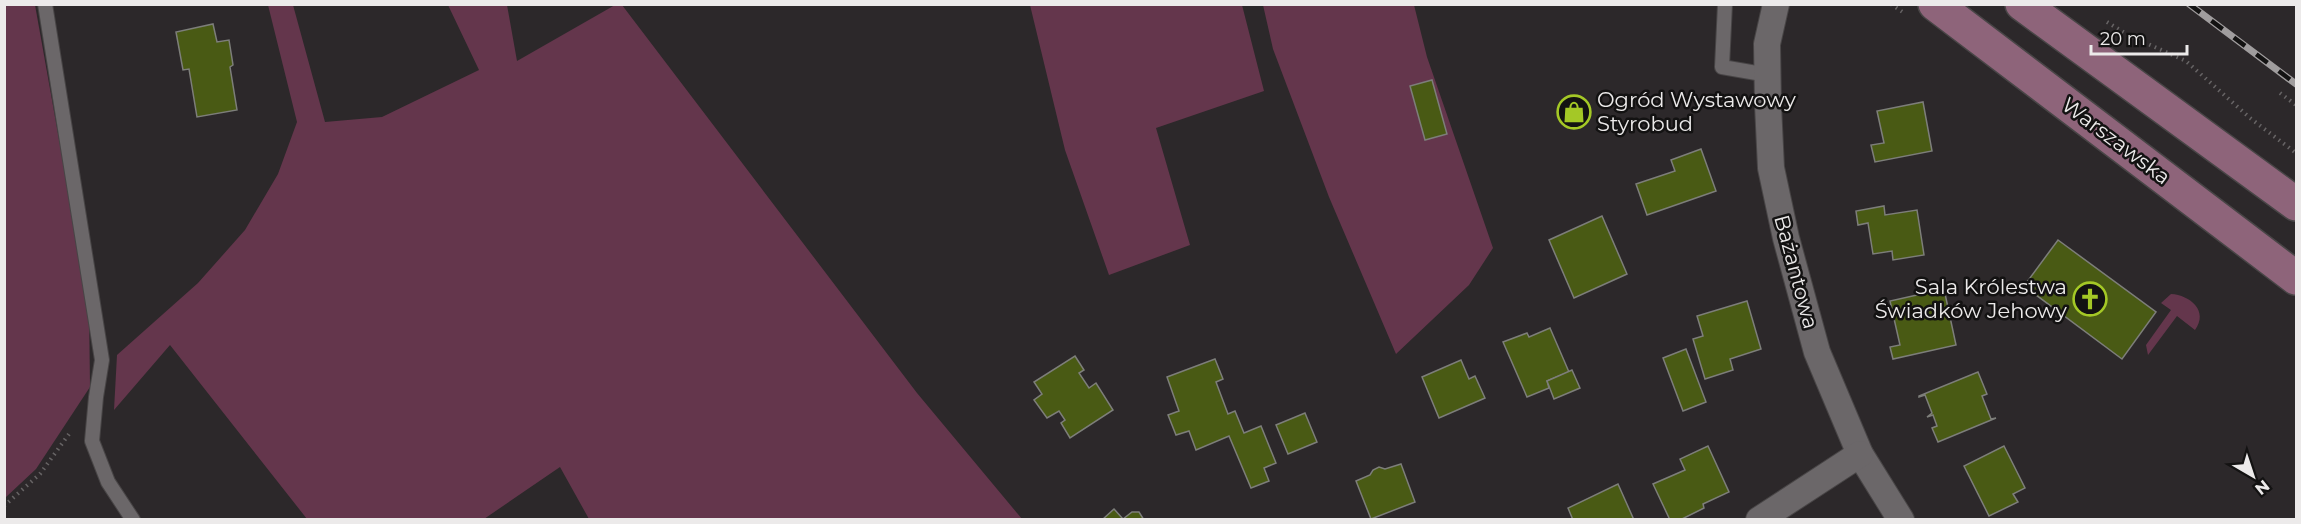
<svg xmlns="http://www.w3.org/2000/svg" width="2301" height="524" font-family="Montserrat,sans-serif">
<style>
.green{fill:#64364c}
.building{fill:#495a14;stroke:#7d7e7a;stroke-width:1.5}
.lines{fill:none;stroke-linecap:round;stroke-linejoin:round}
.service-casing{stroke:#484546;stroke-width:16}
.minor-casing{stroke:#484546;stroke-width:28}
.secondary-casing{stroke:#484546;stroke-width:36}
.path{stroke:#676465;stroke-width:4;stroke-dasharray:1.5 4.5;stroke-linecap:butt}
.service{stroke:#6b6769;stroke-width:14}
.minor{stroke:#6b6769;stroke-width:26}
.secondary{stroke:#8e647a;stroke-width:33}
.rail-casing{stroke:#a09d9e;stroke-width:7}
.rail{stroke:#131212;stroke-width:4.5;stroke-dasharray:14;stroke-linecap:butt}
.labels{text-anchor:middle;stroke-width:5;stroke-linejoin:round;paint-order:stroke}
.poi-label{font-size:21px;fill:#eceaea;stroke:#131212;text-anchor:start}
.street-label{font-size:21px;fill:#eceaea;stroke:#131212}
</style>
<rect width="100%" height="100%" fill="#2c282a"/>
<g class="green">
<path d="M5 5H35L89 307 90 387 36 469 5 498Z"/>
<path d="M268 5H293L325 122 382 117 479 70 448 5H507L517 61 615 5H622L917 393 1022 519H589L560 467 484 519H307L170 345 114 410 117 355 198 283 245 230 278 174 297 122Z"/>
<path d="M1030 5H1242L1264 91 1156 128 1190 245 1109 275 1065 150Z"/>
<path d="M1263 5H1414L1427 57 1493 248 1469 285 1396 354 1329 197 1273 49Z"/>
<path d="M2171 294C2190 295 2209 311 2195 330L2177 316 2148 355 2146 345 2171 310 2161 303Z"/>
</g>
<g class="building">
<path d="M213 24 217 42 229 40 233 65 230 67 237 110 197 117 189 69 183 70 176 32Z"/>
<path d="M1432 80 1447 134 1425 140 1410 86Z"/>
<path d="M1923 102 1932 151 1875 162 1871 145 1884 143 1877 111Z"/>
<path d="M1701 149 1716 191 1647 215 1636 184 1675 171 1671 160Z"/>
<path d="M1884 206 1885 215 1917 210 1924 255 1893 260 1892 251 1873 254 1868 223 1858 225 1856 211Z"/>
<path d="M1602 216 1627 274 1574 298 1549 240Z"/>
<path d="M2058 240 2156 312 2122 359 2024 286Z"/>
<path d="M1944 289 1956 345 1893 359 1890 347 1900 345 1890 301Z"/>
<path d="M1747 301 1761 349 1730 359 1733 370 1705 379 1693 339 1703 336 1697 316Z"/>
<path d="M1550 328 1569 372 1547 381 1549 388 1527 397 1503 342 1527 333 1529 337Z"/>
<path d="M1686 349 1706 402 1683 411 1663 358Z"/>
<path d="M1075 356 1084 370 1079 373 1089 388 1096 383 1113 410 1070 438 1061 423 1065 420 1059 411 1047 418 1034 400 1042 394 1034 382Z"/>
<path d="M1215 359 1223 379 1216 382 1228 414 1235 411 1244 433 1261 426 1276 463 1264 468 1269 481 1251 488 1229 436 1196 450 1189 431 1176 435 1168 415 1179 411 1167 377Z"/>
<path d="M1461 360 1469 379 1475 376 1485 398 1439 418 1422 377Z"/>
<path d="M1572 370 1580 388 1554 399 1547 381Z"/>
<path d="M1978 372 1987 394 1982 396 1991 419 1996 418 1938 442 1932 428 1937 426 1933 415 1927 417 1932 413 1925 395 1919 397V396Z"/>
<path d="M1305 413 1317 442 1288 454 1276 425Z"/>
<path d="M1708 446 1729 492 1703 504 1704 508 1680 520H1670L1653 484 1685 470 1680 459Z"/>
<path d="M2004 446 2025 488 2013 494 2018 502 1989 516 1964 466Z"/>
<path d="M1401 464 1415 502 1371 519 1356 481 1370 475 1373 470 1379 467 1385 469Z"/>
<path d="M1618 484 1634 520H1573L1568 508Z"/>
<path d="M1114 509 1123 519 1132 512H1139L1144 520H1102Z"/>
</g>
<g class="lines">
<defs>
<g id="service">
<path d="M45 4 102 360 96 397 92 441 108 482 133 520"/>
<path d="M1725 4 1722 67 1768 75"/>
</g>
<g id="minor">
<path d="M1776 4 1767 44 1768 105 1771 168 1786 238 1817 352 1860 454 1901 520"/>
<path d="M1759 520 1860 454"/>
</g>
<g id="secondary">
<path d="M1935 4 2296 278"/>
<path d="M2022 4 2296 204"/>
</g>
</defs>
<use href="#service" class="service-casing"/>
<use href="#minor" class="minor-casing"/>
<use href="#secondary" class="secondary-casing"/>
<g class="path">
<path d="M1891 4 1904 13"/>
<path d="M2107 22 2128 35 2186 61 2250 118 2296 153"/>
<path d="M2280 93 2296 105"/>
<path d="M4 506 40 474 69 434"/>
</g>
<use href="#service" class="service"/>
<use href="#minor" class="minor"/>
<use href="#secondary" class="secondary"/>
<defs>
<path id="rail" d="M2189 4 2296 84"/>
</defs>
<use href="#rail" class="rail-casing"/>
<use href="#rail" class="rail"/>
</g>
<defs>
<symbol id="shop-ring" viewBox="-11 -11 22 22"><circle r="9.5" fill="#131212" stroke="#a4c826" stroke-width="1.5"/><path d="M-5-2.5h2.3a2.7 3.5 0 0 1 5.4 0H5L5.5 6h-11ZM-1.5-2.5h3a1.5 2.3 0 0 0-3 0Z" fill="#a4c826"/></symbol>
<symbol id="church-ring" viewBox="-11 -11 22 22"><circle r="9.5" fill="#131212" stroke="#a4c826" stroke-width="1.5"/><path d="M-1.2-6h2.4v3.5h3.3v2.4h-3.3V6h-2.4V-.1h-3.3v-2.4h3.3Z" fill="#a4c826"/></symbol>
</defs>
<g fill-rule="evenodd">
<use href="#shop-ring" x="1555" y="93" width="38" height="38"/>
<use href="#church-ring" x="2071" y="280" width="38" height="38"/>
</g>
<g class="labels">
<g class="poi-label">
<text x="1597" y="107">Ogród Wystawowy<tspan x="1597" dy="24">Styrobud</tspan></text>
<text x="2067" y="294" text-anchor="end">Sala Królestwa<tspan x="2067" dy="24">Świadków Jehowy</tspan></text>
</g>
<g class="street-label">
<text transform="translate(2116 141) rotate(37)" y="7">Warszawska</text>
<text transform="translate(1796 272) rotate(75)" y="7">Bażantowa</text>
</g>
</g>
<rect width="2301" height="524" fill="none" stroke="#eceaea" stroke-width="12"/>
<g transform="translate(2253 476) rotate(141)" stroke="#131212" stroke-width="4.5" paint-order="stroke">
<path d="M0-4.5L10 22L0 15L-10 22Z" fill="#eceaea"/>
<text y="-9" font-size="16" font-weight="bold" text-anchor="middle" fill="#eceaea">N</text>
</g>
<path d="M2091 45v9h96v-9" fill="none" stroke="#eceaea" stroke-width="3"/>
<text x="2100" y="45" font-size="18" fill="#eceaea" stroke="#131212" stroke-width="4.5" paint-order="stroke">20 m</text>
</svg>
